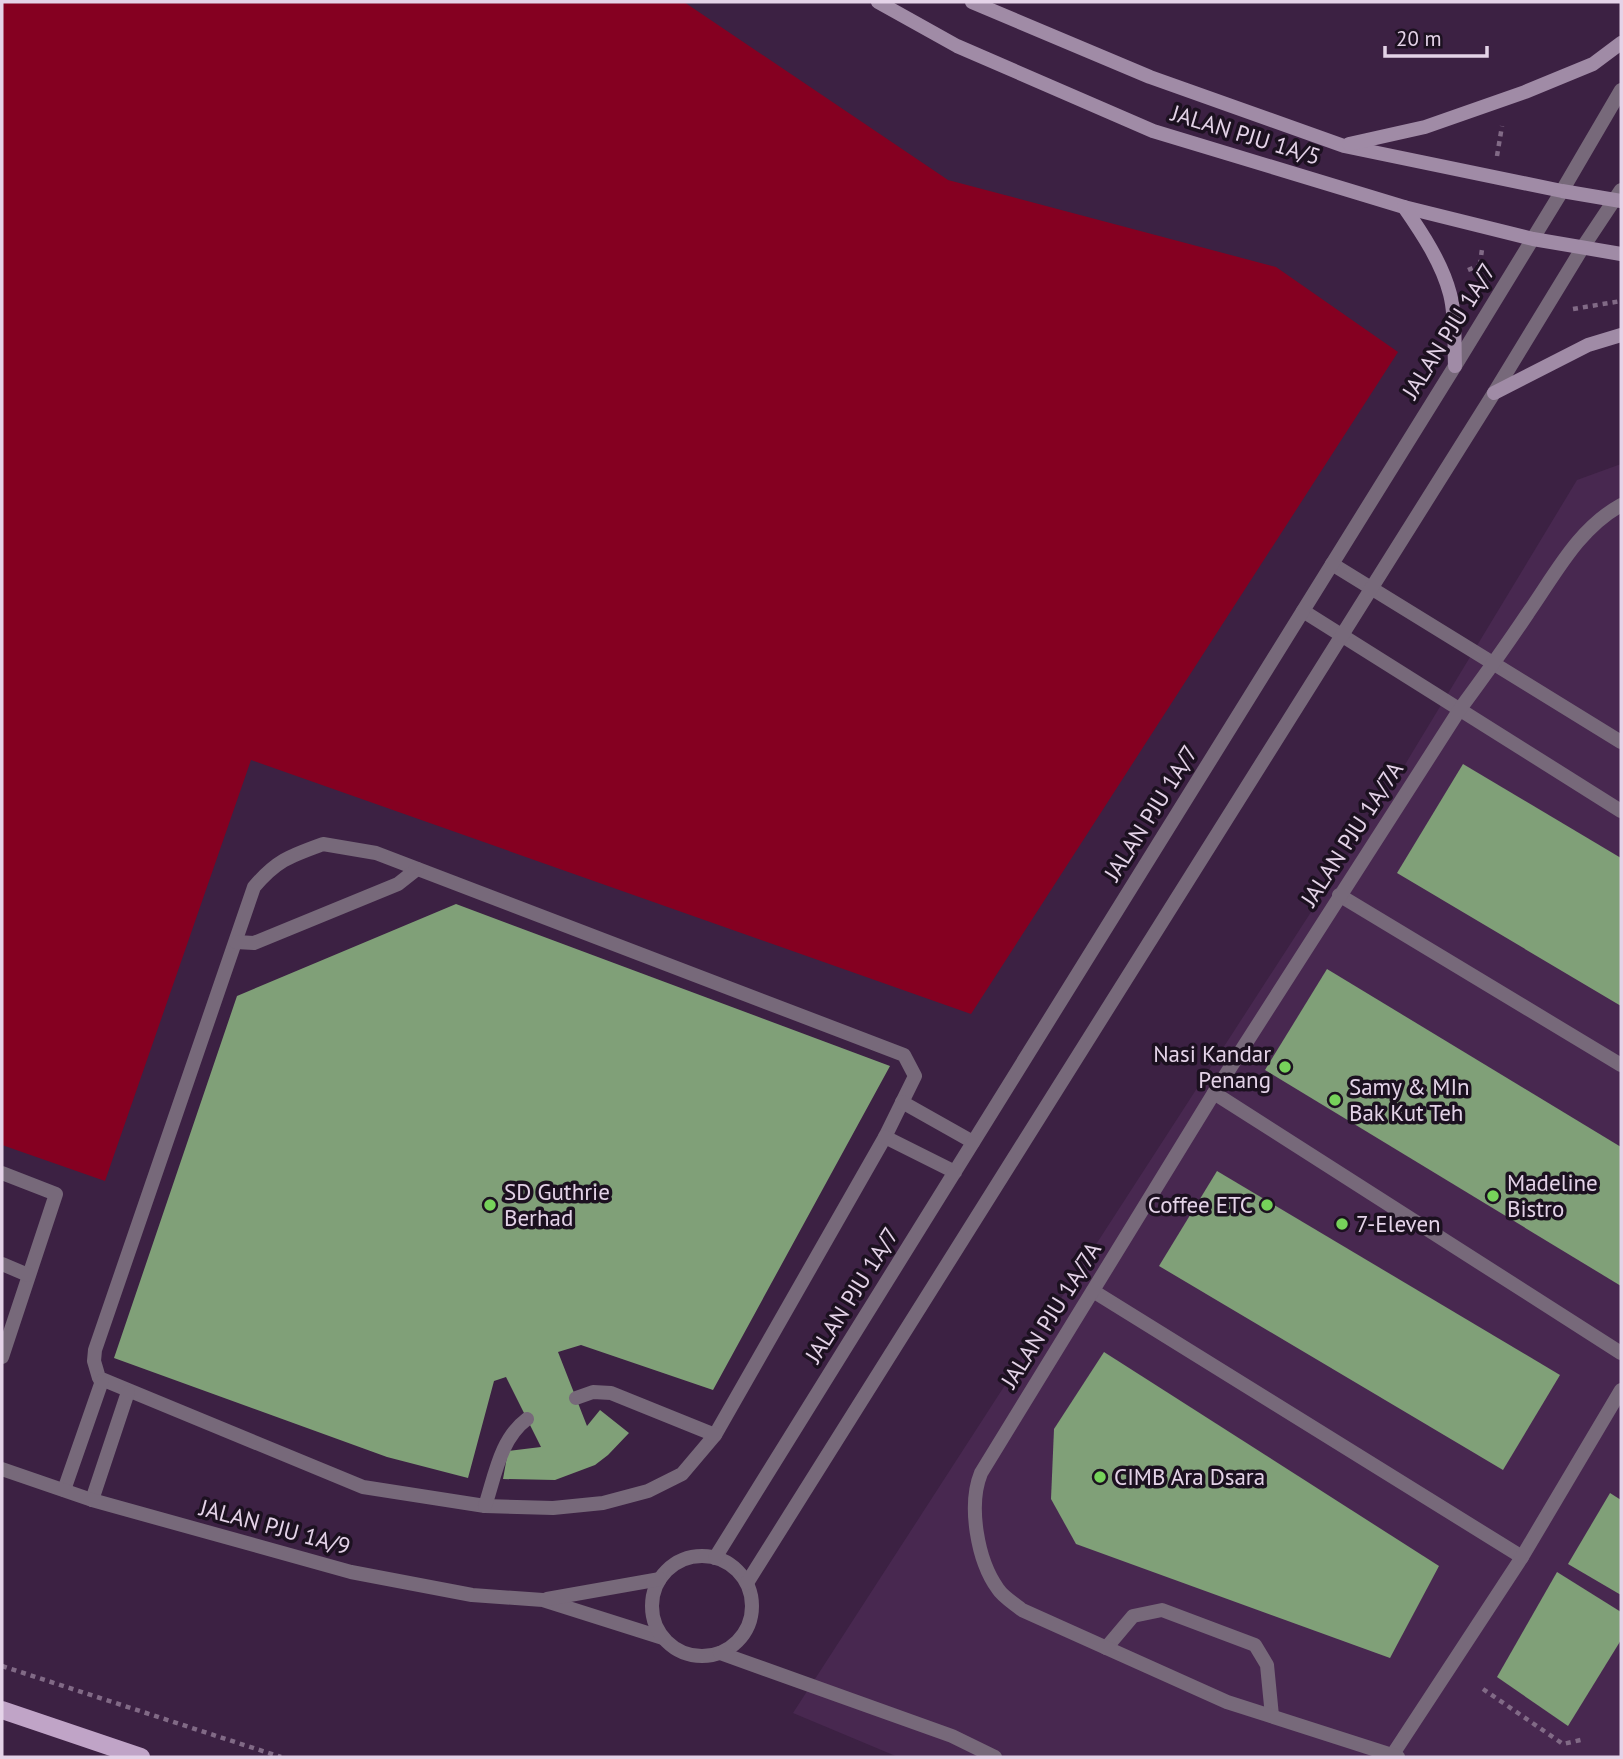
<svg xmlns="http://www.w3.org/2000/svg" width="1623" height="1759" font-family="'PT Sans',sans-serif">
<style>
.built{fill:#482850}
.green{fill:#850021}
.building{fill:#80a078}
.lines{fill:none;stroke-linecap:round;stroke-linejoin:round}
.path{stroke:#816a86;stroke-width:4.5;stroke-dasharray:5 5;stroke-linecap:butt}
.lane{stroke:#77697a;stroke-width:14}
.street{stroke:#77697a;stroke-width:14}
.secondary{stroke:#a08ba6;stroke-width:14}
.primary{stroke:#c0a4c7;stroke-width:18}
.poi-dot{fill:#76d25a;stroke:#1c1120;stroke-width:2.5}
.labels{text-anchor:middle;stroke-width:7;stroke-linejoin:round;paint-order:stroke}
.street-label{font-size:23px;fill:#e4d3e8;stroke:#1c1120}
.poi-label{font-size:23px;fill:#e4d3e8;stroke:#1c1120;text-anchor:start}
</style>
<rect width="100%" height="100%" fill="#3c2143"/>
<path class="built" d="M1621 464V1757H898L793 1713 1386 796 1577 480Z"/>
<path class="green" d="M2 2H684L948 180 1276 267 1398 352 971 1014 251 760 105 1181 2 1145Z"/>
<g class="building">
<path d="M1463 764 1621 858V1006L1397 873Z"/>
<path d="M456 904 890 1066 713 1390 581 1345 558 1352 587 1426 600 1410 629 1433 608 1455 595 1465 555 1480 503 1479 508 1451 541 1447 506 1377 494 1381 468 1478 387 1457 114 1358 237 996Z"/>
<path d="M1327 969 1621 1147V1286L1265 1070Z"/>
<path d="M1217 1171 1560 1375 1503 1470 1159 1266Z"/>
<path d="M1104 1352 1439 1566 1390 1658 1076 1544 1051 1499 1054 1429Z"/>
<path d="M1610 1493 1621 1500V1595L1568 1564Z"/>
<path d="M1557 1572 1621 1612V1640L1568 1726 1497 1677Z"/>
</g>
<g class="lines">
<g class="path">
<path d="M1497 156 1502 126"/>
<path d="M1480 265 1482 249"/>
<path d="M1468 270 1480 265 1488 270"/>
<path d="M1573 309 1621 301"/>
<path d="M2 1666 281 1757"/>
<path d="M1483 1689 1563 1744 1585 1739"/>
</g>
<g class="lane">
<path d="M323 844 376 853 904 1055 915 1076 885 1137 715 1435 682 1474 648 1491 603 1503 553 1508 485 1506 363 1487 99 1378 94 1361 95 1350 254 887C277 860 290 856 323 844Z"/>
<path d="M1339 895 1621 1065"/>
<path d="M236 942 254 943 398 884 417 869"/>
<path d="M1214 1093 1621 1353"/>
<path d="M902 1102 973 1142"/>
<path d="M885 1137 955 1172"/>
<path d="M2 1173 56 1194 2 1357"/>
<path d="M2 1264 28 1275"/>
<path d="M1093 1291 1522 1557"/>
<path d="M576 1398 593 1392 611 1393 715 1435"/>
<path d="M64 1490 102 1381"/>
<path d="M92 1500 128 1392"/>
<path d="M485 1506C495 1476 500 1439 527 1419"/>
<path d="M1106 1648 1133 1616 1162 1610 1255 1645 1267 1665 1272 1716"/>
</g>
<g class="street">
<path d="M1332 564 1621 742"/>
<path d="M1303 611 1621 811"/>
<path d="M2 1469 92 1500 351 1572 472 1595 543 1600 663 1638"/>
<circle cx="702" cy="1606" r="50"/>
<path d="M715 1558 1455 366 1562 191 1621 90"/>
<path d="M747 1583 1494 393 1583 247 1621 190"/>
<path d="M547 1599 660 1579"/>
<path d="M720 1653 952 1736 995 1757"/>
<path d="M1393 1754 1522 1557 1621 1390"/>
<path d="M1398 1757 1227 1702 1022 1610C1015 1604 1003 1597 998 1589 977 1560 968 1505 981 1473L1214 1093 1460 709C1483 678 1506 646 1528 613 1556 573 1578 529 1621 505"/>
</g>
<g class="secondary">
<path d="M878 2 957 46 1153 131 1404 207 1533 239 1621 254"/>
<path d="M972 2 1150 77 1344 146 1562 191 1621 201"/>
<path d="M1349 144 1425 127 1525 92 1593 64 1621 43"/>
<path d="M1404 207C1422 233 1442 263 1450 294 1456 317 1454 343 1455 366"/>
<path d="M1494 393 1588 345 1621 335"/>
</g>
<path class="primary" d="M2 1710 141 1757"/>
</g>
<g class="poi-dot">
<circle cx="1285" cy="1067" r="7"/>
<circle cx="1335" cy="1100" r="7"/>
<circle cx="1493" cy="1196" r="7"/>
<circle cx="490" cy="1205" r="7"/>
<circle cx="1267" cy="1205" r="7"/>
<circle cx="1342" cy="1224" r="7"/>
<circle cx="1100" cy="1477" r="7"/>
</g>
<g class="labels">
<g class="street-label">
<text transform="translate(1246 135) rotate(17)" y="8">JALAN PJU 1A/5</text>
<text transform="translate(1449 331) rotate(-58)" y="8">JALAN PJU 1A/7</text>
<text transform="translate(1151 813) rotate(-58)" y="8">JALAN PJU 1A/7</text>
<text transform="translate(1352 834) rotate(-57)" y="8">JALAN PJU 1A/7A</text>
<text transform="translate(852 1295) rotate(-58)" y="8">JALAN PJU 1A/7</text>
<text transform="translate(1051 1315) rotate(-58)" y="8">JALAN PJU 1A/7A</text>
<text transform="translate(275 1527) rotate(15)" y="8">JALAN PJU 1A/9</text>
</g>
<g class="poi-label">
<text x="1271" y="1062" text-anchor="end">Nasi Kandar<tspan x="1271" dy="26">Penang</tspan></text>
<text x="1349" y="1095">Samy &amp; MIn<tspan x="1349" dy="26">Bak Kut Teh</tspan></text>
<text x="1507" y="1191">Madeline<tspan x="1507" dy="26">Bistro</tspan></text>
<text x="504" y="1200">SD Guthrie<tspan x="504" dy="26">Berhad</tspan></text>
<text x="1253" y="1213" text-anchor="end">Coffee ETC</text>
<text x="1356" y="1232">7-Eleven</text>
<text x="1114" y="1485">CIMB Ara Dsara</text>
</g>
</g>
<rect width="1623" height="1759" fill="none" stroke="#e4d3e8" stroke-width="7"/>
<path d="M1385 46v10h102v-10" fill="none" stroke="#e4d3e8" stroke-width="3.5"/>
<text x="1396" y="46" font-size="21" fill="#e4d3e8" stroke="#1c1120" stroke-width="5" paint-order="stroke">20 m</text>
</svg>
